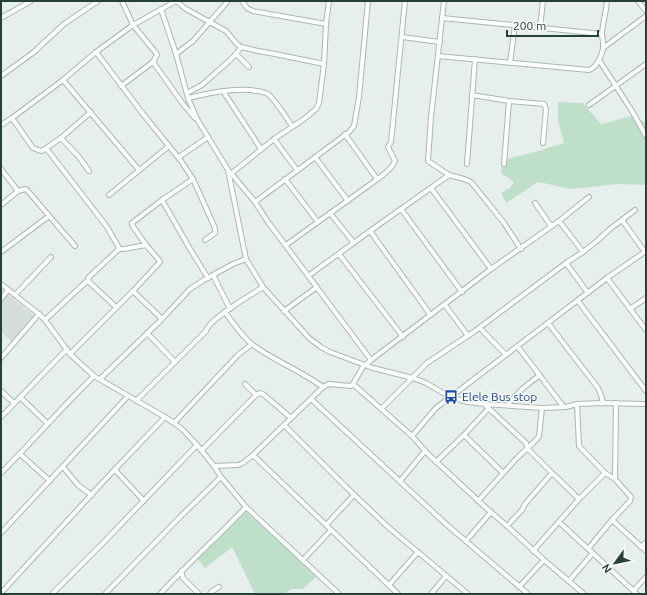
<svg xmlns="http://www.w3.org/2000/svg" width="647" height="595" font-family="Ubuntu,sans-serif">
<style>
.built{fill:#d4dfda}
.green{fill:#bfe0c8}
.lines{fill:none;stroke-linecap:round;stroke-linejoin:round}
.minor-casing{stroke:#a8b8b2;stroke-width:6}
.minor{stroke:#fff;stroke-width:4}
.labels{text-anchor:middle;stroke-width:3;stroke-linejoin:round;paint-order:stroke}
.transit-label{font-size:12px;fill:#164399;stroke:#f7fbf9;text-anchor:start}
</style>
<rect width="100%" height="100%" fill="#e6efeb"/>
<path class="built" d="M6 293 34 315 12 342 1 332V298Z"/>
<g class="green">
<path d="M558 102 583 103 601 124 632 116 646 122V185L618 184 572 189 538 182 506 203 501 193 510 188 514 182 501 173 503 160 531 153 564 143 558 120Z"/>
<path d="M245 511 318 575 303 589H291L285 594H255L232 547 205 568 197 558Z"/>
</g>
<g class="lines">
<defs>
<g id="minor">
<path d="M176 1 186 9 226 31 237 44 241 47 258 51 275 54 324 64 319 103 316 109 304 119 274 139 232 173"/>
<path d="M242 1 247 8 253 11 326 24"/>
<path d="M444 1 431 117 428 161 449 175 464 179 471 182 476 188 504 223 521 249"/>
<path d="M638 1 646 11"/>
<path d="M161 9 176 54 188 98 197 119 228 170 246 259 263 287 309 338 321 347 330 352 373 368 413 378 426 383 450 397 468 402 484 404 542 408 566 407 577 404 603 403 646 404"/>
<path d="M1 18 31 1"/>
<path d="M442 18 602 34"/>
<path d="M540 28 543 1"/>
<path d="M402 37 440 42"/>
<path d="M603 48 646 16"/>
<path d="M96 52 143 114 181 161 193 179 215 228V233L205 240"/>
<path d="M176 54 193 41 228 1"/>
<path d="M236 54 249 67"/>
<path d="M438 56 589 70C597 67 601 57 603 49 604 44 602 38 602 33 603 22 606 12 607 1"/>
<path d="M599 60 632 111 646 136"/>
<path d="M153 62 183 104 195 118"/>
<path d="M510 63 515 25"/>
<path d="M324 64 326 24 329 1"/>
<path d="M1 76 34 52 64 24 98 1"/>
<path d="M63 80 139 170"/>
<path d="M121 86 153 62 157 55 156 53 133 25 122 1"/>
<path d="M223 91 261 149"/>
<path d="M187 93 202 85 229 61 236 54 241 47"/>
<path d="M472 95 509 101 544 104 546 109 543 143"/>
<path d="M188 98C209 93 228 89 250 90 255 91 263 91 268 94 276 101 286 117 292 126"/>
<path d="M589 105 646 64"/>
<path d="M12 118 33 148 38 150 42 151 61 138 91 112"/>
<path d="M1 125 12 118 63 80 96 52 133 25 176 1"/>
<path d="M345 134 377 179"/>
<path d="M61 138 79 157 89 171"/>
<path d="M274 139 297 170"/>
<path d="M46 148 107 227 118 246 119 249 88 278 89 282 116 307"/>
<path d="M179 157 208 137"/>
<path d="M315 157 348 201"/>
<path d="M467 164 475 59"/>
<path d="M504 164 509 101"/>
<path d="M1 169 18 191"/>
<path d="M230 172 255 202 268 222 371 360"/>
<path d="M285 179 318 222"/>
<path d="M431 188 491 269"/>
<path d="M109 195 169 146"/>
<path d="M162 200 190 249 208 278"/>
<path d="M255 202 349 132 354 126 359 97 368 1"/>
<path d="M535 203 551 226"/>
<path d="M1 205 18 191 25 189 27 190 75 246"/>
<path d="M401 209 462 292"/>
<path d="M330 213 354 243"/>
<path d="M622 220 645 252"/>
<path d="M559 221 583 252"/>
<path d="M370 231 427 310 430 315"/>
<path d="M286 245 379 178C385 173 393 168 395 161L388 147 391 142 405 1"/>
<path d="M119 249H124L146 245"/>
<path d="M1 252 49 216"/>
<path d="M339 254 403 337"/>
<path d="M566 263 588 293"/>
<path d="M213 275 230 309"/>
<path d="M308 276 370 231 449 175"/>
<path d="M607 278 646 330"/>
<path d="M1 284 39 314 45 320 70 354 94 376 165 417 174 423 183 430 197 445 214 466 221 477 246 507 339 594"/>
<path d="M133 291 162 319"/>
<path d="M15 295 51 257"/>
<path d="M1 299 8 290"/>
<path d="M578 301 646 391"/>
<path d="M445 305 468 336"/>
<path d="M630 309 646 298"/>
<path d="M284 311 317 287"/>
<path d="M225 312C232 322 244 338 253 345 275 361 301 371 323 387"/>
<path d="M45 320 88 280"/>
<path d="M548 323 598 388 601 395 603 403"/>
<path d="M480 328 506 355"/>
<path d="M147 333 175 362"/>
<path d="M518 347 563 406"/>
<path d="M70 354 133 291 160 262 159 260 146 245 132 225V223L162 200 193 179"/>
<path d="M1 358 39 314"/>
<path d="M366 365 371 360 491 269 559 221 589 197"/>
<path d="M100 379 162 319 190 289 204 280 233 264 246 259"/>
<path d="M245 384 256 395"/>
<path d="M353 384 412 436 428 454 484 506 507 526 544 560 584 594"/>
<path d="M1 391 14 403"/>
<path d="M20 397 48 424"/>
<path d="M311 399 447 525 528 594"/>
<path d="M136 401 206 331C209 319 251 295 263 287"/>
<path d="M484 404 526 443 528 449 552 473 579 499"/>
<path d="M577 404 579 446 605 473"/>
<path d="M508 405C516 393 528 384 540 375"/>
<path d="M381 409 427 363 475 331 566 263 583 252 597 241 610 229 635 210"/>
<path d="M1 417 67 349"/>
<path d="M174 423 238 355 252 344"/>
<path d="M284 425 346 487 388 527 468 594"/>
<path d="M464 435 503 473"/>
<path d="M412 436 436 408 607 278 646 251"/>
<path d="M202 450 256 395 260 393 263 394 291 418"/>
<path d="M20 454 50 481"/>
<path d="M253 455 398 594"/>
<path d="M436 462 464 435 489 408"/>
<path d="M214 466 238 465 243 463 253 455 323 387 329 384 351 386 353 384 364 365"/>
<path d="M63 467 79 486 92 495"/>
<path d="M115 470 144 501"/>
<path d="M1 473C33 441 62 407 94 376"/>
<path d="M400 481 425 451"/>
<path d="M478 501 516 459 537 439 539 436 542 408"/>
<path d="M612 520 646 551"/>
<path d="M559 522 637 594"/>
<path d="M326 525 354 495"/>
<path d="M507 526 522 510 525 504 552 473"/>
<path d="M1 533 128 396"/>
<path d="M466 541 491 512"/>
<path d="M641 547 646 542"/>
<path d="M588 549 612 520 630 501 631 497 615 479 616 403"/>
<path d="M533 551 579 499 605 473 615 479"/>
<path d="M303 560 331 530"/>
<path d="M181 571 183 578 199 594"/>
<path d="M569 581 593 553"/>
<path d="M389 585 418 552"/>
<path d="M519 587 544 560"/>
<path d="M634 590 646 577"/>
<path d="M1 593 102 483 165 417"/>
<path d="M52 594 102 544 197 445"/>
<path d="M105 594 180 517 221 477"/>
<path d="M160 594C188 564 218 536 246 507"/>
<path d="M210 594 211 592 219 587"/>
<path d="M431 594 446 576"/>
</g>
</defs>
<use href="#minor" class="minor-casing"/>
<use href="#minor" class="minor"/>
</g>
<defs>
<symbol id="bus-bare" viewBox="-9 -9 18 18"><path d="M-5-6H5V4H4V6H2V4H-2V6H-4V4H-5ZM-3.5-4V0h7V-4ZM-3.5 1.2v1.5H-2V1.2ZM2 1.2v1.5H3.5V1.2Z" fill="#1a4fb4" stroke="#f7fbf9" stroke-width="2.5" paint-order="stroke"/></symbol>
</defs>
<g fill-rule="evenodd">
<use href="#bus-bare" x="441" y="387" width="20" height="20"/>
</g>
<g class="labels">
<g class="transit-label">
<text x="462" y="401">Elele Bus stop</text>
</g>
</g>
<rect width="647" height="595" fill="none" stroke="#24423a" stroke-width="4"/>
<g transform="translate(615 563) rotate(237)" stroke="#f7fbf9" stroke-width="3" paint-order="stroke">
<path d="M0-3L7 15L0 10L-7 15Z" fill="#24423a"/>
<text y="-6" font-size="11" font-weight="bold" text-anchor="middle" fill="#24423a">N</text>
</g>
<path d="M507 30v6h91v-6" fill="none" stroke="#24423a" stroke-width="2"/>
<text x="513" y="30" font-size="12" fill="#24423a" stroke="#f7fbf9" stroke-width="3" paint-order="stroke">200 m</text>
</svg>
